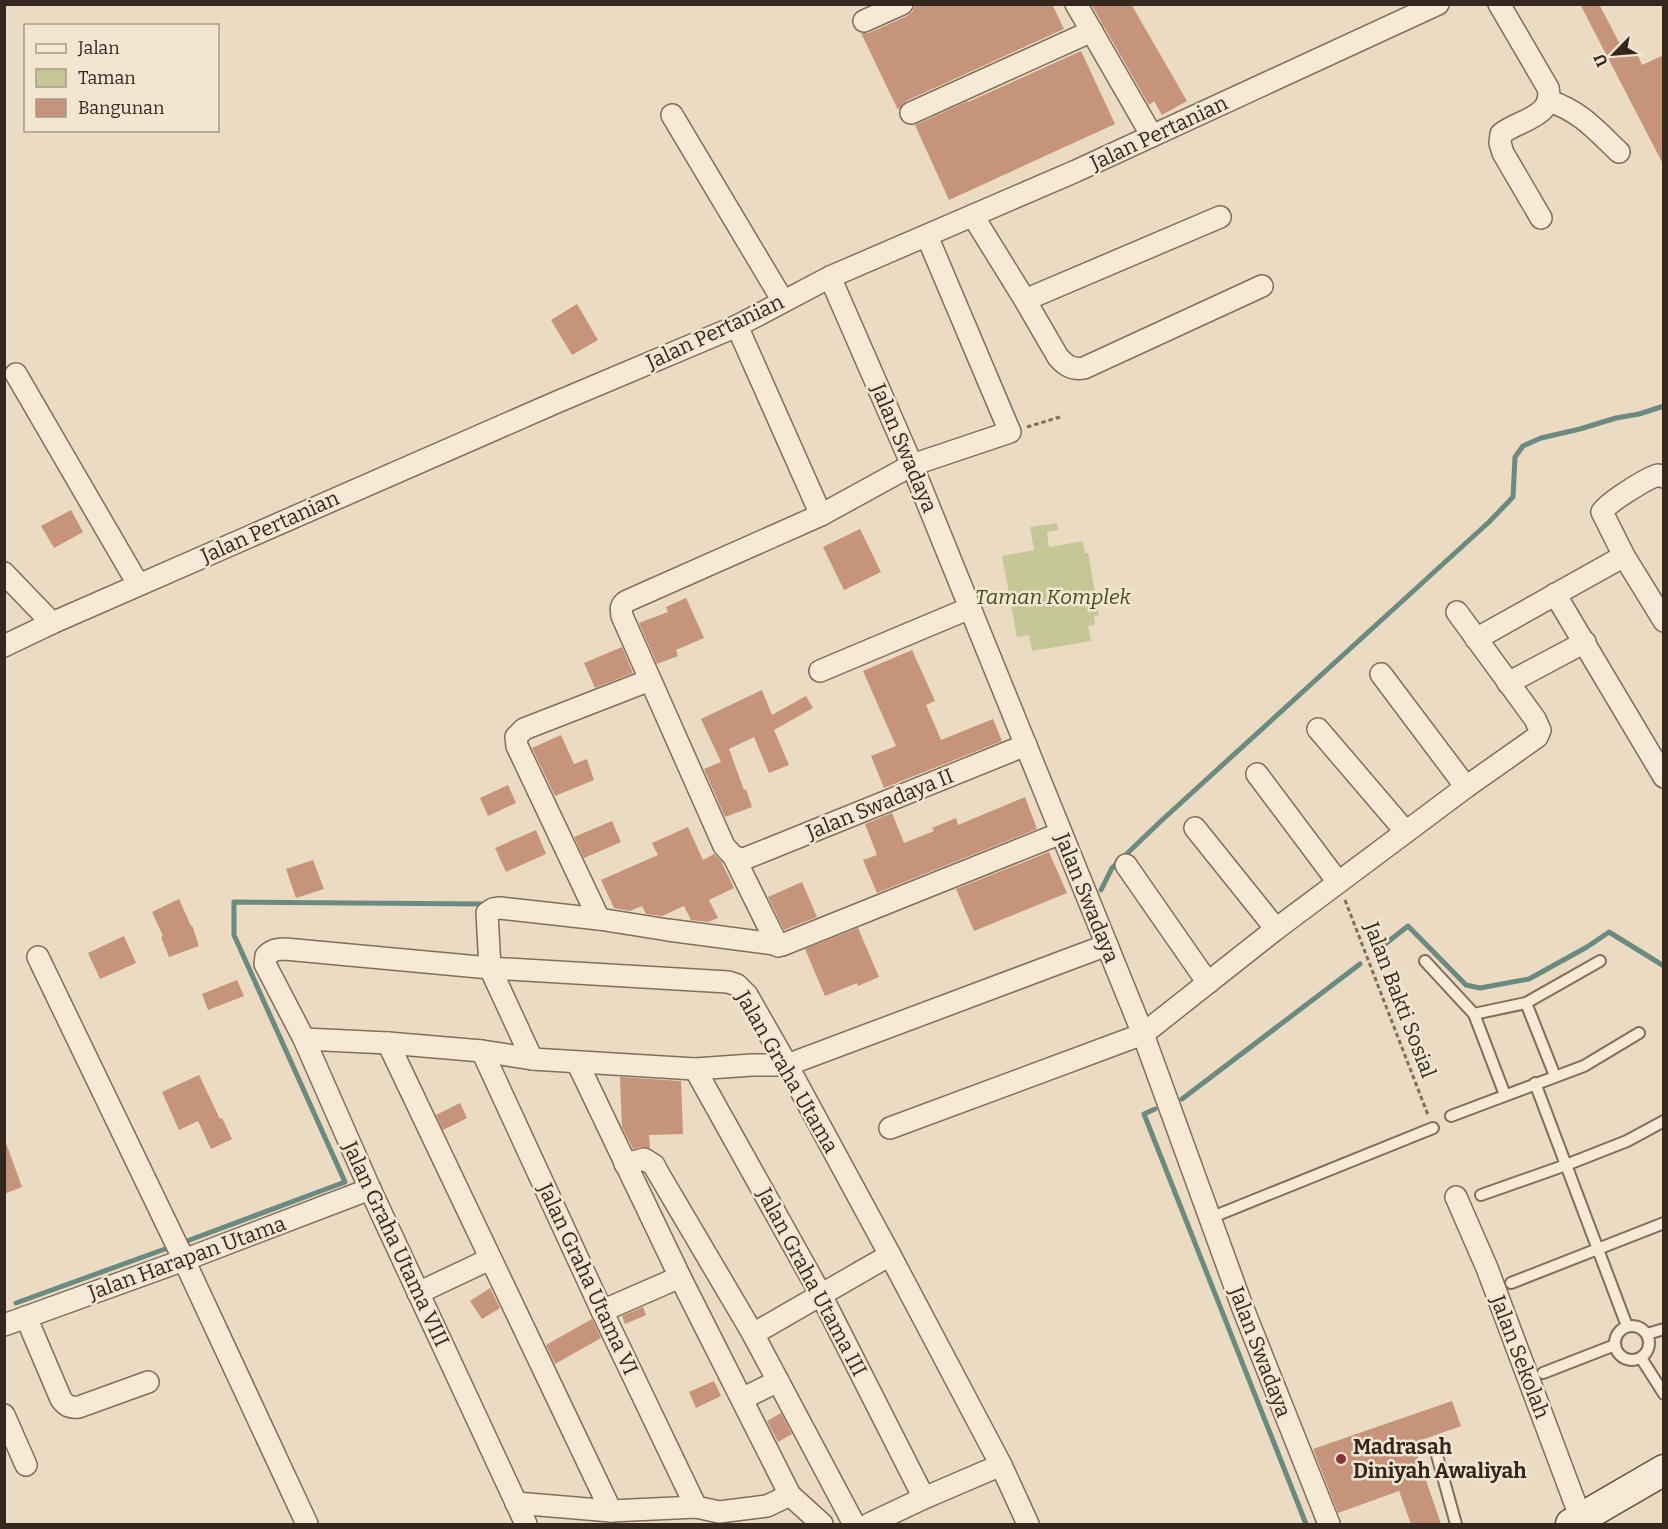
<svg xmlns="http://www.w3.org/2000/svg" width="1668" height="1529" font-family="Bitter,serif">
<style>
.green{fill:#c6c797}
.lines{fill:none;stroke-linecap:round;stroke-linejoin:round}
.stream{stroke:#6c8b80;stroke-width:5}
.building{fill:#c6947b}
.lane-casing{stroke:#836d5b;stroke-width:14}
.street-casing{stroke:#836d5b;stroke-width:24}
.secondary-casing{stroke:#654e3e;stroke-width:33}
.path{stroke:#836d5b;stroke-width:3;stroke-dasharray:4.5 3;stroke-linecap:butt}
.lane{stroke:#f6e9d5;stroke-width:10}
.street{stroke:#f6e9d5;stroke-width:21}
.secondary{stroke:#f6e9d5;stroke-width:30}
.poi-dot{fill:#8d2f38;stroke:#f2e6d1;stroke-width:2}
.labels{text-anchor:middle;stroke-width:5;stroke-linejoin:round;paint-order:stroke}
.street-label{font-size:21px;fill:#34271e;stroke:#f2e6d1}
.park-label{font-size:21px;font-style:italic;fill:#484f26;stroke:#f2e6d1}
.poi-label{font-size:21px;font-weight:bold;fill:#34271e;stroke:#f2e6d1;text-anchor:start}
</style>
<rect width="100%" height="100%" fill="#eadbc2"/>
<path class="green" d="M1057 523 1058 530 1047 532 1049 547 1083 541 1085 553H1088L1099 615 1094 616 1095 624 1088 626 1091 641 1032 651 1029 635 1017 637 1002 556 1034 550 1030 527Z"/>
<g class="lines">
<g class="stream">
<path d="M1101 890 1112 868 1161 821 1398 605 1489 522 1513 497 1515 457 1523 446 1541 438 1580 429 1616 418 1639 414 1664 406"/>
<path d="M1375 952 1408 926 1466 985 1480 988 1529 979 1587 947 1609 932 1664 966"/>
<path d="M1182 1099 1360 964"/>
<path d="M1155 1109 1144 1114 1306 1524"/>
<path d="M187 1241 345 1182 234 935V902L486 904"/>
<path d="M16 1303 165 1249"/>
</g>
</g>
<g class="building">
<path d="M915 4H1052L1064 29 906 101 898 110 861 33H869L907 16 913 11Z"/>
<path d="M1091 4H1131L1187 101 1162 115 1154 101 1149 105Z"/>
<path d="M1580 4H1599L1625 54 1635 49 1642 65 1664 55V166Z"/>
<path d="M1081 51 1115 124 949 200 915 125 968 101V102Z"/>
<path d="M577 304 598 340 572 355 551 320Z"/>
<path d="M71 510 83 532 54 548 41 526Z"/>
<path d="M860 529 881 572 844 590 823 547Z"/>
<path d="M686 598 704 638 676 650 678 656 657 664 639 623 668 612 666 607Z"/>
<path d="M622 647 633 673 595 688 584 663Z"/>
<path d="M912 650 935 701 926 705 941 740 993 719 1002 741 884 788 871 756 896 746 863 671Z"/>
<path d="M762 690 772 715 806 696 813 708 774 730 789 765 769 773 754 737 729 749 744 790 746 789 752 807 725 817 704 769 721 762 701 719Z"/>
<path d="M561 735 574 764 587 759 594 780 555 796 532 748Z"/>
<path d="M508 785 516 803 488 816 480 798Z"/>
<path d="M1025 797 1037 829 877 893 863 860 877 855 865 824 892 813 904 843 934 831 932 828 956 818 958 825Z"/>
<path d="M612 821 621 842 584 858 574 837Z"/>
<path d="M688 827 703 860 714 854 721 861 734 888 709 900 718 918 708 922 691 920 684 906 662 916 646 914 642 906 630 911 614 908 601 880 658 855 652 843Z"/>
<path d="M536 830 546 854 506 872 495 848Z"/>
<path d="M1049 852 1067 893 974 931 956 889Z"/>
<path d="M313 860 324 889 296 898 286 869Z"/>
<path d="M802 882 817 917 784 930 768 897Z"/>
<path d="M179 899 191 926 192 925 199 946 169 957 161 937 163 936 152 912Z"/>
<path d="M858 928 879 977 858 986 857 983 825 996 805 949Z"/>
<path d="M124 936 136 963 100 979 88 953Z"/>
<path d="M237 980 244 996 208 1010 202 994Z"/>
<path d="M199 1075 220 1119 222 1118 232 1139 211 1149 198 1121 179 1130 162 1092Z"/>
<path d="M620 1077 681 1081 683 1134 649 1135 650 1148 641 1147 633 1149 622 1127Z"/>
<path d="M460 1103 467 1118 443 1130 436 1115Z"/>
<path d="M6 1143 22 1187 4 1194V1144Z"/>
<path d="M490 1288 500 1308 482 1319 470 1301Z"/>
<path d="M643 1307 646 1315 625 1324 622 1316Z"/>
<path d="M592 1319 601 1338 555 1364 546 1345Z"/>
<path d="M714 1381 721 1396 696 1408 689 1392Z"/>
<path d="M1452 1401 1461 1426 1413 1443 1441 1524H1411L1399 1491 1338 1513 1313 1449Z"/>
<path d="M781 1413 792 1434 778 1442 767 1421Z"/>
</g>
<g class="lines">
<defs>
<g id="lane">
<path d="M1425 961 1474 1014 1526 1003 1600 961"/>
<path d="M1526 1003 1555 1076"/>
<path d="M1474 1014 1505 1095"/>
<path d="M1535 1083 1627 1326"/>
<path d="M1451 1116 1584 1066 1639 1033"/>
<path d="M1481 1195 1566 1165 1627 1141 1664 1121"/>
<path d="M1210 1218 1433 1128"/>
<path d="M1511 1283 1664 1223"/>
<circle cx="1632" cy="1343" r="17"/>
<path d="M1647 1334 1664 1329"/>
<path d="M1641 1358 1664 1394"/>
<path d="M1543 1373 1615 1345"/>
<path d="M1435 1448 1456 1524"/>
</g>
<g id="street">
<path d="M1076 4 1152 136"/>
<path d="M1499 4 1548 88C1555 117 1518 120 1501 134L1500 143 1503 153 1541 218"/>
<path d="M864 21 902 4"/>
<path d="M1549 101C1580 111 1596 130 1619 152"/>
<path d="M911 113 1092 31"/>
<path d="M672 115 783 301"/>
<path d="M973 216 1025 300 1058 357C1065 365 1072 370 1084 368L1262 286"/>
<path d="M830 277 912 465 1143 1034 1242 1306 1329 1524"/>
<path d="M1025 300 1220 217"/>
<path d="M737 326 821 515"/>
<path d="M16 374 138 584"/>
<path d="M1664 477 1658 475C1647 478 1607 503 1602 512L1624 556 1664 621"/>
<path d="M4 573 52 623 557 402 737 326 830 277 1076 171 1438 4"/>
<path d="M1555 594 1664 777"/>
<path d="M1476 639 1624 556"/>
<path d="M4 646 52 623"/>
<path d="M820 671 970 608"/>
<path d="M1381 674 1466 787"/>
<path d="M1508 683 1585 642"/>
<path d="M1318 729 1406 832"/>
<path d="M1257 774 1338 882"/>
<path d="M1195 828 1276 929"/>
<path d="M734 857 744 859 1026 745"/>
<path d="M1126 865 1208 983"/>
<path d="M599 919 517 746 516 737 524 729 650 680"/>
<path d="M778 946 734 857 724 846 622 616C621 609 620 605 627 601L821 515 912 465 1010 432 927 236"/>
<path d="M38 957 184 1260 307 1524"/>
<path d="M304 1039 388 1043 482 1051 532 1059 695 1069 752 1065H787L1107 945"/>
<path d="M388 1043 611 1511"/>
<path d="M482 1051 602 1311 696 1507"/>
<path d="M532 1059 490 968 487 913 493 909 500 908 599 919 668 930 782 945 1061 833"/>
<path d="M577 1062 680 1277 790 1495 822 1524"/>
<path d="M695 1069 821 1295 924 1498"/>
<path d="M890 1128 1143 1034 1276 929 1466 787 1537 737 1540 730 1535 719 1457 612"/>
<path d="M625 1164 644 1159 654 1165 657 1171 753 1334 854 1524"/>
<path d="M1456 1197 1487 1268 1581 1519"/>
<path d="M418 1293 490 1259"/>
<path d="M602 1311 680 1277"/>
<path d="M26 1317 61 1399C66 1406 70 1408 79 1407L148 1382"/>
<path d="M4 1325 184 1260 370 1189"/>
<path d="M753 1334 890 1255"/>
<path d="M742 1399 778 1381"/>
<path d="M4 1415 26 1465"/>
<path d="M516 1503 611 1511 696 1507 719 1512 767 1506 790 1495"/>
<path d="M526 1524 370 1189 304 1039 265 964 266 956C272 950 277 949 285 949L490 968 728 982 737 985 747 995 787 1065 890 1255 1001 1465 1028 1524"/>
<path d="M869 1524 924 1498 1001 1465"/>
</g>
<path id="secondary" d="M1571 1524 1664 1470"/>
</defs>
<use href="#lane" class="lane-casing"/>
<use href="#street" class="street-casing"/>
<use href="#secondary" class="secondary-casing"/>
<g class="path">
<path d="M1027 427 1060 417"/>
<path d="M1345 900 1428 1115"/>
</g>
<use href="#lane" class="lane"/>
<use href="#street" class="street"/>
<use href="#secondary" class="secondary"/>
</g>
<circle class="poi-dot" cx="1341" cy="1459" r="6"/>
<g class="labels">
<g class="street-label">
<text transform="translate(1159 133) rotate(-25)" y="7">Jalan Pertanian</text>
<text transform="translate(715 332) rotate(-25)" y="7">Jalan Pertanian</text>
<text transform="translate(904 448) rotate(67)" y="7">Jalan Swadaya</text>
<text transform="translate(270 527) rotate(-24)" y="7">Jalan Pertanian</text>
<text transform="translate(880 804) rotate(-22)" y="7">Jalan Swadaya II</text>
<text transform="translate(1087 898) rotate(68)" y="7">Jalan Swadaya</text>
<text transform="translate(1400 1000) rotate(69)" y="7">Jalan Bakti Sosial</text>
<text transform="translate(787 1072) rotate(60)" y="7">Jalan Graha Utama</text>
<text transform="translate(396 1244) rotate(65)" y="7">Jalan Graha Utama VIII</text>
<text transform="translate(187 1258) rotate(-20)" y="7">Jalan Harapan Utama</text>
<text transform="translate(588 1279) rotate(65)" y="7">Jalan Graha Utama VI</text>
<text transform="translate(812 1282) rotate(62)" y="7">Jalan Graha Utama III</text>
<text transform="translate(1260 1352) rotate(69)" y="7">Jalan Swadaya</text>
<text transform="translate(1520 1357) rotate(69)" y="7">Jalan Sekolah</text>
</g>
<g class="park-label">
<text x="1053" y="604">Taman Komplek</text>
</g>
<g class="poi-label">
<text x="1353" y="1454">Madrasah<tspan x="1353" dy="24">Diniyah Awaliyah</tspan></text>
</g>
</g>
<rect width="1668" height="1529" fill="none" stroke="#34271e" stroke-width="12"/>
<rect x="24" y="24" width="195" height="108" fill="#f2e6d1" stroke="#a69a89" stroke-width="1.5"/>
<rect x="36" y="44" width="30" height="9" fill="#f6e9d5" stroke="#a69a89" stroke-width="1.5"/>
<text x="78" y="54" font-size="18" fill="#34271e">Jalan</text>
<rect x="36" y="69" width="30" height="18" fill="#c6c797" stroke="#a69a89" stroke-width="1.5"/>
<text x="78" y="84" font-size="18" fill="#34271e">Taman</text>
<rect x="36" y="99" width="30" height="18" fill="#c6947b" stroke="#a69a89" stroke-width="1.5"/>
<text x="78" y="114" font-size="18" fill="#34271e">Bangunan</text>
<g transform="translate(1614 54) rotate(245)" stroke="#f2e6d1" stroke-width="4.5" paint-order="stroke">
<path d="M0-4.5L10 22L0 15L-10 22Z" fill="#34271e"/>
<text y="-9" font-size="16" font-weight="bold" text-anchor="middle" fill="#34271e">U</text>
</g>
</svg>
